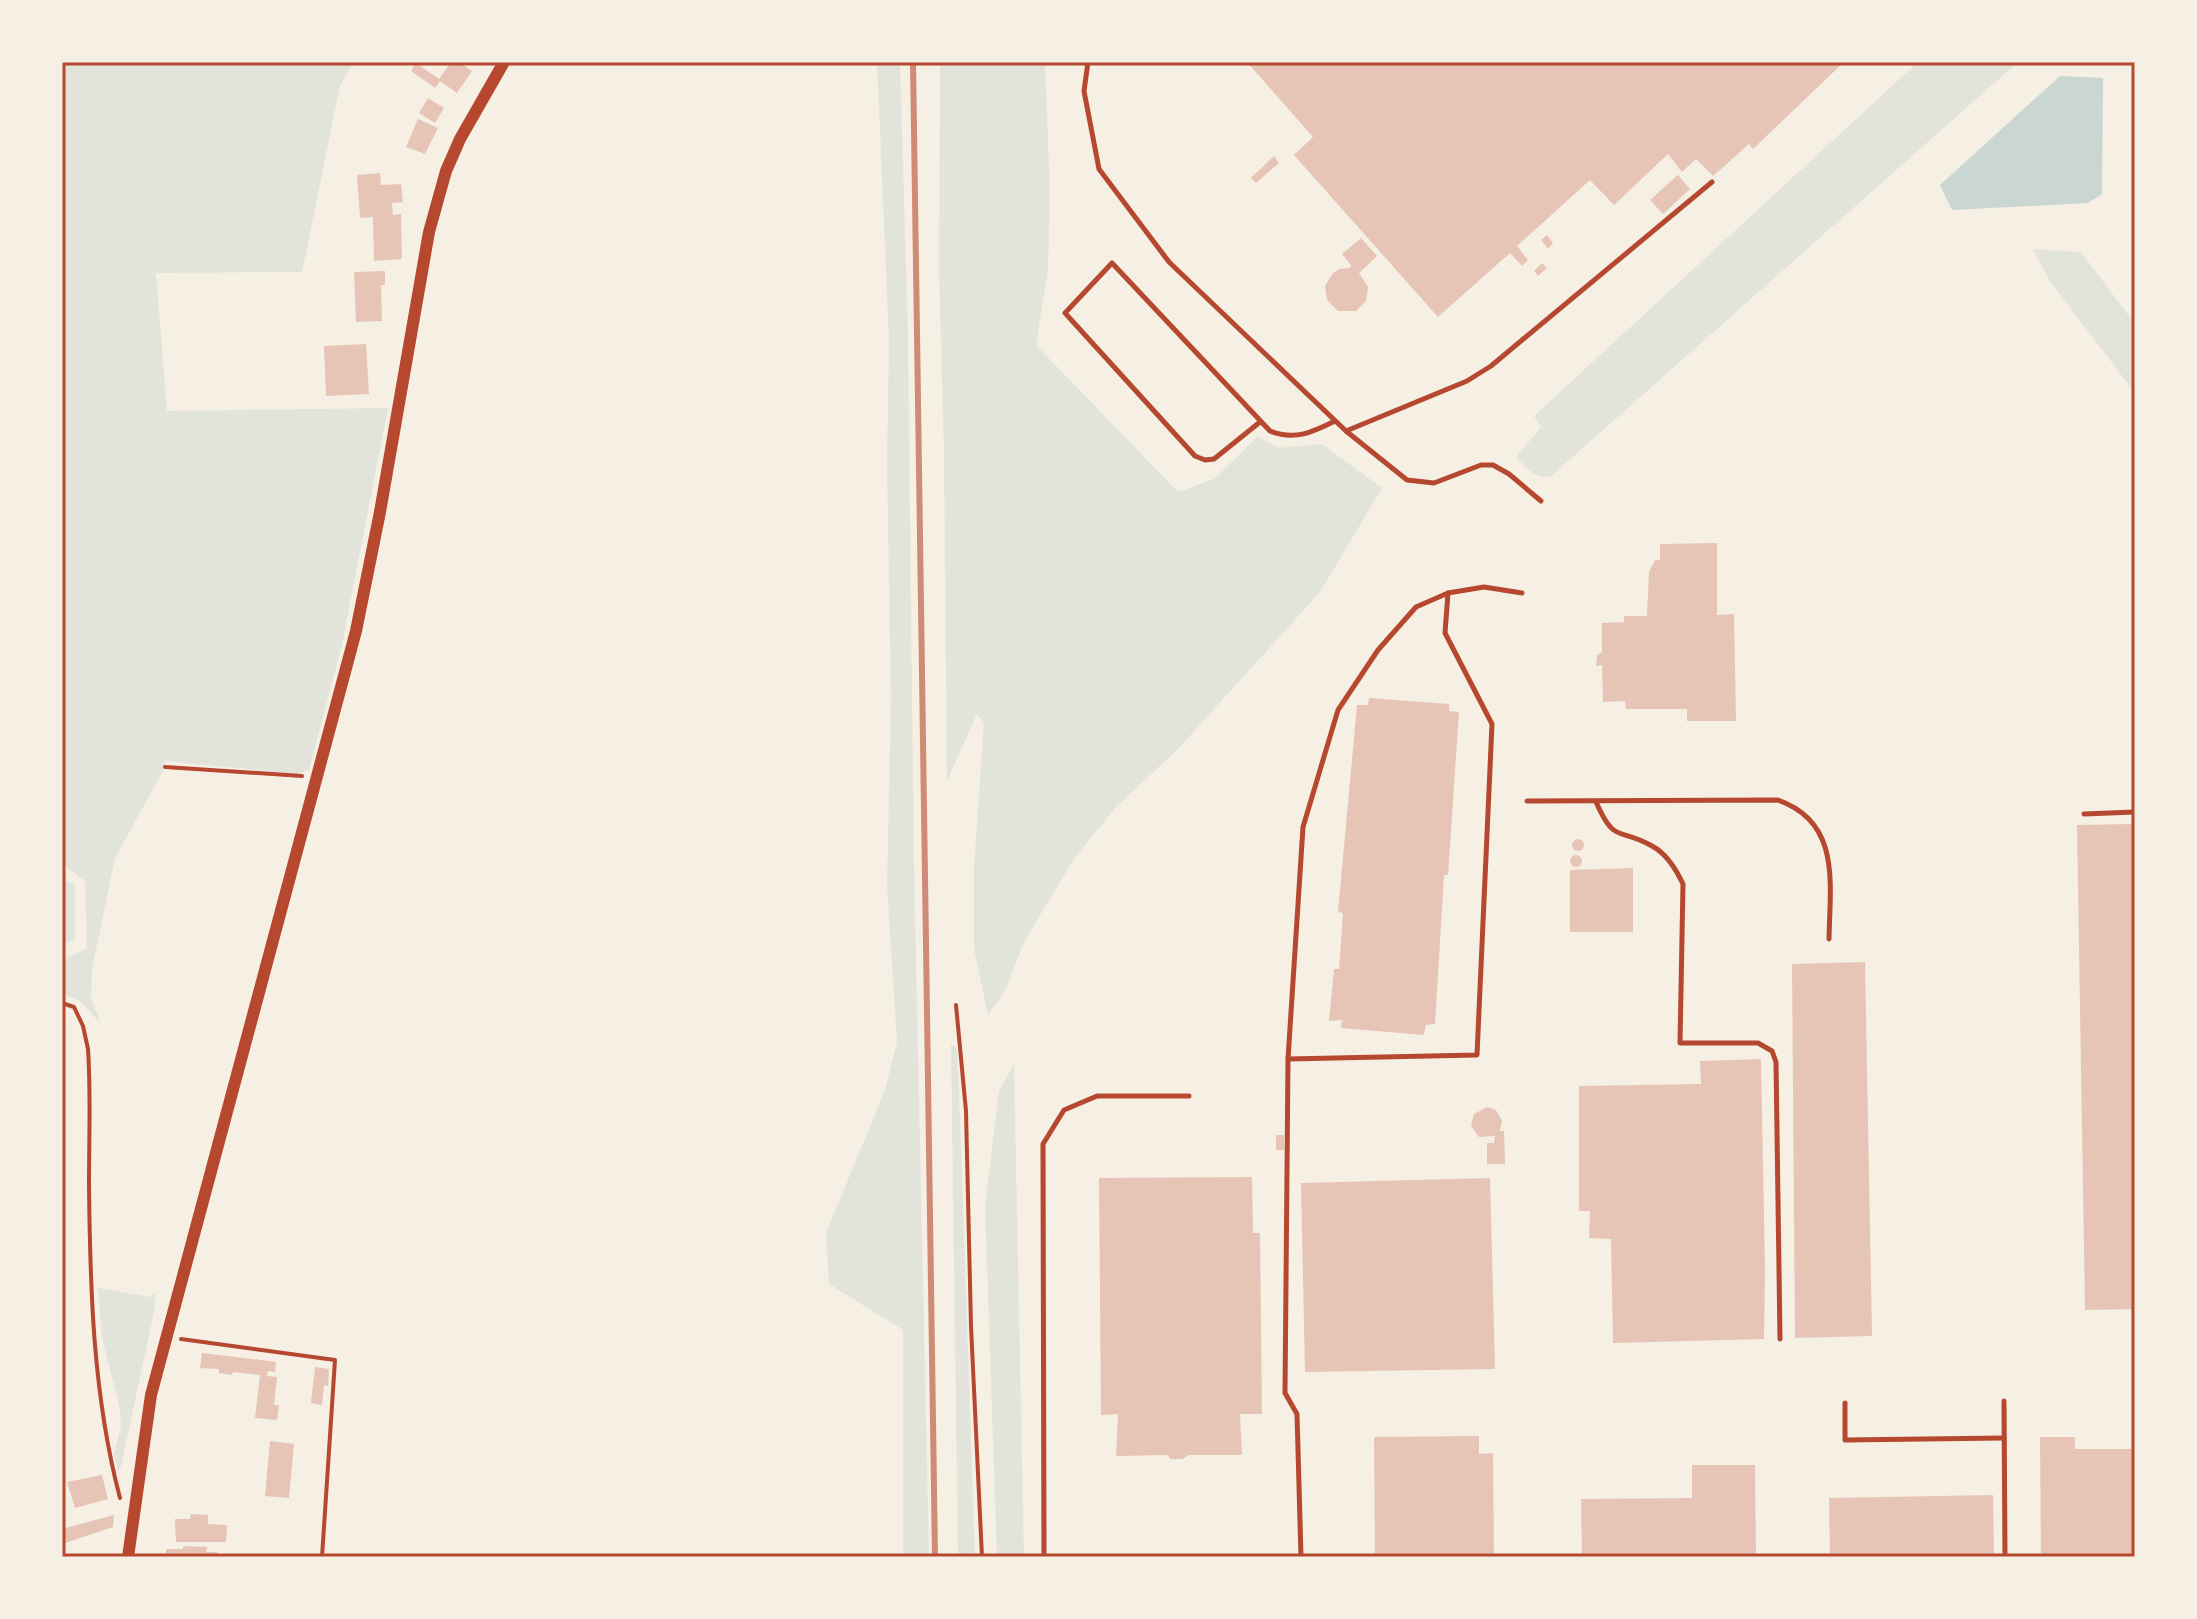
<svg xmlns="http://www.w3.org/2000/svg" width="2197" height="1619" font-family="'Titillium Web',sans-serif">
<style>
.green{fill:#e2e4dc}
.water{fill:#c9d6d2}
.building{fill:#e6c5b7}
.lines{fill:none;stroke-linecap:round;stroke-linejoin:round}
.path{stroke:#b5482f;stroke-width:4}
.service{stroke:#b5482f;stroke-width:5}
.tertiary{stroke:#b5482f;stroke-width:12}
.rail{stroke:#cf8b77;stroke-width:6}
.neatline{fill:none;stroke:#b5482f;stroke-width:3}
</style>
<rect width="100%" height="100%" fill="#f6efe4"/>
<g class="green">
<path d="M62 62H353L340 86 302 272 156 273 167 411 388 408 342 645 309 770 297 774 165 761V767L115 858 92 969 91 998 101 1024 80 1001 62 993V960L87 948 85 881 62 864Z"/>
<path d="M877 62H900L908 337 914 869 929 1557H903V1330L829 1284 826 1233 885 1090 897 1042 887 886 891 699 887 462 889 340Z"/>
<path d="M940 62H1045L1050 193 1048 270 1036 345 1178 492 1214 479 1258 436 1278 448 1322 444 1382 488 1320 592 1178 749 1116 807 1074 859 1025 940 1004 993 988 1015 974 949V866L984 723 977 714 947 781 944 454 939 269Z"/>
<path d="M1918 62H2018L1550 477C1533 478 1527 468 1516 457L1541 427 1534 416Z"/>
<path d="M2033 249 2081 252 2135 324V393L2050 281Z"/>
<path d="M62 878 75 885V939L62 945Z"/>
<path d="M951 1044 957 1048 960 1116 975 1557H958Z"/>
<path d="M1014 1064 1024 1557H997L985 1206 999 1091Z"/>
<path d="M98 1288 149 1297 155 1293V1307L121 1466 118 1471 114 1454 121 1426 119 1405 102 1338Z"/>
</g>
<path class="water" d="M2060 76 2103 78 2102 194 2088 203 1952 210 1940 185Z"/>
<g class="building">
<path d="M447 62H458L472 71 457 93 440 81 435 88 411 71 416 63 439 79 450 64Z"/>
<path d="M1247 62H1844L1753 149 1749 144 1713 176 1696 159 1682 172 1668 154 1614 205 1590 180 1517 246 1528 260 1522 266 1510 253 1438 317 1294 155 1313 137Z"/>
<path d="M428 98 444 108 435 123 419 113Z"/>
<path d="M418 119 438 128 425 154 406 147Z"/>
<path d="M1274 156 1279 163 1256 183 1251 178Z"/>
<path d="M380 173 381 185 401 184 403 202 392 203 393 215 401 214 402 259 374 261 373 217 360 218 357 175Z"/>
<path d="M1678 175 1690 189 1663 214 1650 200Z"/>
<path d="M1547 235 1553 243 1548 249 1541 240Z"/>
<path d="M1361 238 1377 256 1359 273 1368 287 1366 301 1356 311H1338L1327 300 1325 286 1333 273 1340 269 1350 268 1351 265 1342 254Z"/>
<path d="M1542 263 1547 268 1538 276 1534 271Z"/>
<path d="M385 271V285H381L382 321 356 322 354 272Z"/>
<path d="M366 344 369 394 326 396 324 346Z"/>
<path d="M1717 543V615L1734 614 1736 721H1687V709H1626L1625 701 1603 702 1602 665 1596 666 1597 655 1602 652V623L1624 622V616H1647L1649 572 1655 560H1660V544Z"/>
<path d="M1369 698 1449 704V711L1459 712 1448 875H1444L1435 1024 1426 1025 1424 1035 1341 1028 1342 1020 1329 1021 1334 969H1339L1343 913 1338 912 1357 705H1368Z"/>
<path d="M2135 824V1309L2085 1310 2077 825Z"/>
<circle cx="1578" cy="845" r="6"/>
<circle cx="1576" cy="861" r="6"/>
<path d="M1633 868V932H1570V870Z"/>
<path d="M1865 962 1872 1336 1795 1338 1792 964Z"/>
<path d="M1761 1059 1765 1270 1764 1339 1613 1343 1611 1239 1589 1238 1590 1211H1579V1086L1701 1084 1700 1061Z"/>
<path d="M1487 1107 1496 1110 1502 1121 1500 1131H1504L1505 1164H1487V1143H1494L1495 1136 1479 1137 1471 1126 1474 1114Z"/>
<rect x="1276" y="1135" width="8" height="15"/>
<path d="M1252 1177 1253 1233H1260L1262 1414H1240L1242 1455H1189L1182 1459H1170L1168 1455 1116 1456 1118 1414 1101 1415 1099 1178Z"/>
<path d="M1490 1178 1495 1369 1305 1372 1301 1183Z"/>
<path d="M202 1353 276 1362 275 1372 268 1371 267 1376 277 1377 274 1405H279L277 1420 255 1418 260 1375 233 1372 232 1375 219 1373V1369L200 1368Z"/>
<path d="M315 1367 329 1369 328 1386 324 1385 322 1405 311 1403Z"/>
<path d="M1479 1436V1454L1493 1453 1494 1557H1375L1374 1437Z"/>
<path d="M2040 1437H2075V1449H2135V1557H2041Z"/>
<path d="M270 1441 294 1444 289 1498 265 1496Z"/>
<path d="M1692 1465H1755L1756 1557H1582L1581 1499 1692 1498Z"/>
<path d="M102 1475 108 1499 75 1508 67 1482Z"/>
<path d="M1993 1495 1994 1557H1830L1829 1498Z"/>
<path d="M191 1514 208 1515V1524L227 1525 226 1542H176L175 1519H190Z"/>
<path d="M114 1515 113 1527 62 1544V1529Z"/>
<path d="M183 1546 207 1547 206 1552H217V1557H166V1549H183Z"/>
</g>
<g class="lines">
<g class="path">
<path d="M165 767 302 776"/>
<path d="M62 1003 74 1007 83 1026 88 1049C91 1094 89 1139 89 1183 90 1289 93 1396 120 1498"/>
<path d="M956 1005 966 1111 971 1326 982 1557"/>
<path d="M181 1339 335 1360 322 1557"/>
</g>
<g class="service">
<path d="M1088 62 1084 91 1099 169 1169 262 1346 431 1407 480 1434 483 1481 465H1493L1509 474 1541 501"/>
<path d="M1260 422 1214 459 1205 460 1195 456 1065 313 1112 263 1270 431C1295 441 1313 432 1335 421"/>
<path d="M1346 431 1467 381 1491 366 1712 182"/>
<path d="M1527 801 1778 800C1841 822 1830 883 1829 939"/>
<path d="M1596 802C1615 845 1619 827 1652 846 1667 854 1676 869 1683 884L1680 1043H1758L1772 1051 1776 1062 1780 1339"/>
<path d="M2084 814 2135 812"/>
<path d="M1288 1059 1477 1055 1492 724 1445 633 1448 593"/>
<path d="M2004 1401 2005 1557"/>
<path d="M1845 1403V1440L2004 1438"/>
<path d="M1044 1557 1043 1144 1064 1110 1097 1096H1189"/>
<path d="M1301 1557 1297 1414 1285 1393 1288 1059 1303 827 1338 710 1378 650 1416 607 1448 593 1484 587 1522 593"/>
</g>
<path class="tertiary" d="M128 1557 151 1395 356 631 380 512 429 232 446 171 460 139 504 62"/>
<path class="rail" d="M913 62 935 1557"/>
</g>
<rect width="2197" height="1619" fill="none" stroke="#f6efe4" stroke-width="128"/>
<rect x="64" y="64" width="2069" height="1491" class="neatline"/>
</svg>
